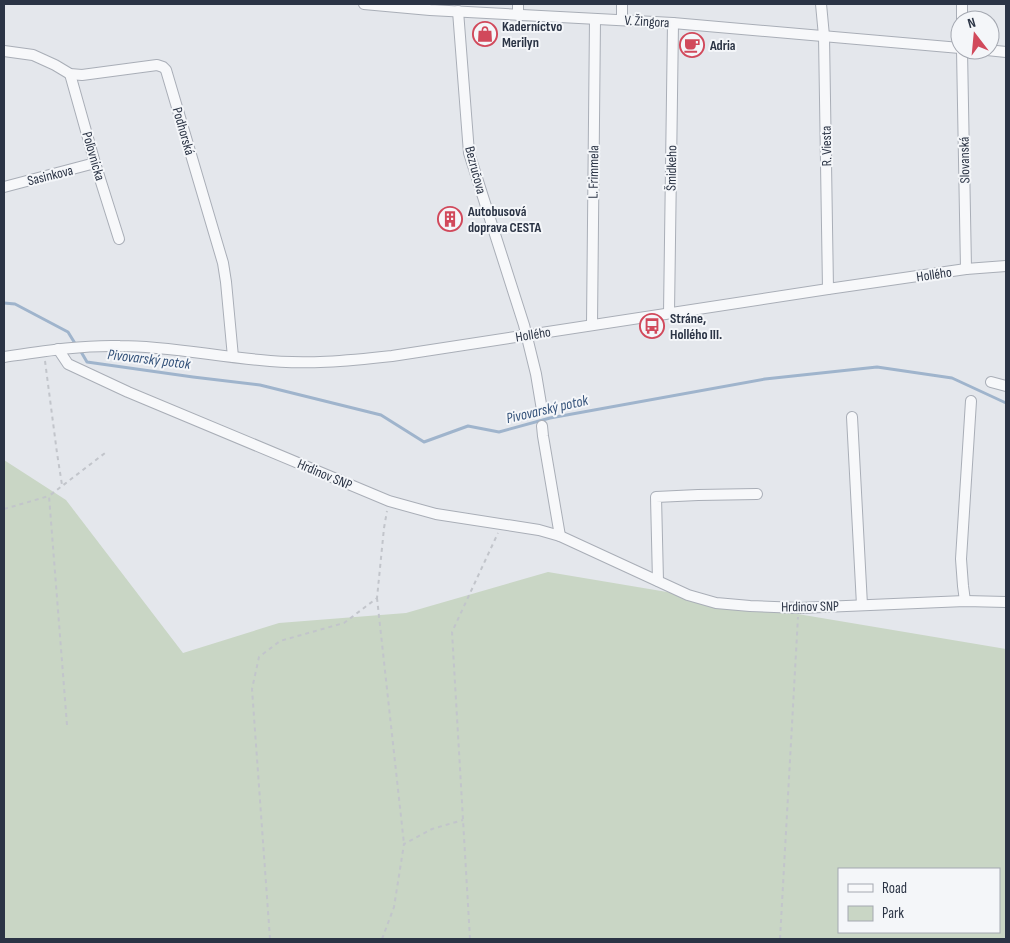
<svg xmlns="http://www.w3.org/2000/svg" width="1010" height="943" font-family="'Sofia Sans Condensed',sans-serif">
<style>
.green{fill:#c9d6c5;fill-rule:evenodd}
.lines{fill:none;stroke-linecap:round;stroke-linejoin:round}
.stream{stroke:#9fb4cc;stroke-width:3}
.street-casing{stroke:#a9aeb7;stroke-width:12}
.path{stroke:#c2c5cb;stroke-width:2;stroke-dasharray:4 4;stroke-linecap:butt}
.street{stroke:#f7f8fa;stroke-width:10}
.labels{text-anchor:middle;stroke-width:4;stroke-linejoin:round;paint-order:stroke}
.street-label{font-size:14px;fill:#2b3445;stroke:#f4f6f9}
.poi-label{font-size:14px;font-weight:bold;fill:#2b3445;stroke:#f4f6f9;text-anchor:start}
.water-label{font-size:15px;font-style:italic;fill:#34527a;stroke:#f4f6f9}
</style>
<rect width="100%" height="100%" fill="#e4e7ec"/>
<path class="green" d="M4 460 66 500 183 653 279 623 406 613 548 572 1006 649V939H4ZM839 869H999V932H839Z"/>
<g class="lines">
<g class="stream">
<path d="M4 303 15 304 68 332 76 345"/>
<path d="M80 350 87 362 193 377 260 385 381 415 424 442 468 426 499 432 550 418 765 379 877 367 952 378 1006 403"/>
</g>
<defs>
<g id="street">
<path d="M364 4 430 10 673 23 960 48"/>
<path d="M518 4V15"/>
<path d="M622 4V20"/>
<path d="M821 4 824 36 828 289"/>
<path d="M962 4V20"/>
<path d="M458 11 469 153 524 325 536 374 542 410"/>
<path d="M962 50 966 269"/>
<path d="M987 50 1006 52"/>
<path d="M4 51 33 55 55 65 70 74 82 75 157 65 163 67 166 70 223 263 226 282 233 357"/>
<path d="M70 74 95 163 119 239"/>
<path d="M4 187 95 163"/>
<path d="M669 313 673 23"/>
<path d="M592 325 595 19"/>
<path d="M58 349 68 364 128 392 389 501 436 514 539 530 560 536 688 595 716 603 750 606 799 608 965 601 1006 602"/>
<path d="M4 357C44 351 80 345 120 346 167 346 213 356 260 360 304 365 348 361 392 356L828 289 966 269 1006 266"/>
<path d="M991 382 1006 386"/>
<path d="M852 417 862 605"/>
<path d="M542 426 543 436 560 536"/>
<path d="M658 581 656 497 698 495 757 494"/>
<path d="M965 601 963 586 961 559 971 401"/>
</g>
</defs>
<use href="#street" class="street-casing"/>
<g class="path">
<path d="M45 361 57 453 62 485"/>
<path d="M4 509 49 496"/>
<path d="M377 598 404 844"/>
<path d="M67 725 49 496 105 453"/>
<path d="M270 939 252 689 259 657 280 641 344 623 377 598 384 528 387 511"/>
<path d="M382 939 394 907 404 844 432 829 463 820"/>
<path d="M470 939 452 632 498 533"/>
<path d="M780 939 798 617"/>
</g>
<use href="#street" class="street"/>
</g>
<defs>
<symbol id="shop-ring" viewBox="-11 -11 22 22"><circle r="9.5" fill="#f4f6f9" stroke="#d1495b" stroke-width="1.5"/><path d="M-5-2.5h2.3a2.7 3.5 0 0 1 5.4 0H5L5.5 6h-11ZM-1.5-2.5h3a1.5 2.3 0 0 0-3 0Z" fill="#d1495b"/></symbol>
<symbol id="cafe-ring" viewBox="-11 -11 22 22"><circle r="9.5" fill="#f4f6f9" stroke="#d1495b" stroke-width="1.5"/><path d="M-5.5-4.5H6V0H3Q3 3.5 0 3.5H-2.5Q-5.5 3.5-5.5 0ZM3-3.2v2h1.7v-2ZM-6 4.5H4V6H-6Z" fill="#d1495b"/></symbol>
<symbol id="building-ring" viewBox="-11 -11 22 22"><circle r="9.5" fill="#f4f6f9" stroke="#d1495b" stroke-width="1.5"/><path d="M-4-6H4V6H1V3H-1V6H-4ZM-2.5-4.3h1.7v1.8h-1.7ZM.8-4.3h1.7v1.8H.8ZM-2.5-1h1.7V.8h-1.7ZM.8-1h1.7V.8H.8Z" fill="#d1495b"/></symbol>
<symbol id="bus-ring" viewBox="-11 -11 22 22"><circle r="9.5" fill="#f4f6f9" stroke="#d1495b" stroke-width="1.5"/><path d="M-5-6H5V4H4V6H2V4H-2V6H-4V4H-5ZM-3.5-4V0h7V-4ZM-3.5 1.2v1.5H-2V1.2ZM2 1.2v1.5H3.5V1.2Z" fill="#d1495b"/></symbol>
</defs>
<g fill-rule="evenodd">
<use href="#shop-ring" x="471" y="20" width="28" height="28"/>
<use href="#cafe-ring" x="678" y="31" width="28" height="28"/>
<use href="#building-ring" x="436" y="205" width="28" height="28"/>
<use href="#bus-ring" x="638" y="312" width="28" height="28"/>
</g>
<g class="labels">
<g class="street-label">
<text transform="translate(647 21) rotate(3)" y="5">V. Žingora</text>
<text transform="translate(184 131) rotate(74)" y="5">Podhorská</text>
<text transform="translate(826 146) rotate(-91)" y="5">R. Viesta</text>
<text transform="translate(94 156) rotate(74)" y="5">Poľovnícka</text>
<text transform="translate(964 160) rotate(-91)" y="5">Slovanská</text>
<text transform="translate(671 168) rotate(-89)" y="5">Šmidkeho</text>
<text transform="translate(476 170) rotate(75)" y="5">Bezručova</text>
<text transform="translate(593 172) rotate(-89)" y="5">L. Frimmela</text>
<text transform="translate(50 175) rotate(-14)" y="5">Sasinkova</text>
<text transform="translate(934 274) rotate(-8)" y="5">Hollého</text>
<text transform="translate(533 334) rotate(-9)" y="5">Hollého</text>
<text transform="translate(325 474) rotate(23)" y="5">Hrdinov SNP</text>
<text transform="translate(810 606) rotate(-1)" y="5">Hrdinov SNP</text>
</g>
<g class="poi-label">
<text x="502" y="31">Kaderníctvo<tspan x="502" dy="16">Merilyn</tspan></text>
<text x="710" y="50">Adria</text>
<text x="468" y="216">Autobusová<tspan x="468" dy="16">doprava CESTA</tspan></text>
<text x="670" y="323">Stráne,<tspan x="670" dy="16">Hollého III.</tspan></text>
</g>
<g class="water-label">
<text transform="translate(149 359) rotate(7)" y="5">Pivovarský potok</text>
<text transform="translate(547 409) rotate(-13)" y="5">Pivovarský potok</text>
</g>
</g>
<rect width="1010" height="943" fill="none" stroke="#2b3445" stroke-width="10"/>
<rect x="838" y="868" width="162" height="65" fill="#f4f6f9" stroke="#a4a8b1"/>
<rect x="848" y="884" width="25" height="8" fill="#f7f8fa" stroke="#a4a8b1"/>
<text x="882" y="893" font-size="15" fill="#2b3445">Road</text>
<rect x="848" y="906" width="25" height="15" fill="#c9d6c5" stroke="#a4a8b1"/>
<text x="882" y="918" font-size="15" fill="#2b3445">Park</text>
<g transform="translate(975 35) rotate(344)"><circle r="24" fill="#f4f6f9" stroke="#a4a8b1"/>
<path d="M0-4L9 19L0 12L-9 19Z" fill="#d1495b"/>
<text y="-8" font-size="14" font-weight="bold" text-anchor="middle" fill="#2b3445">N</text>
</g>
</svg>
